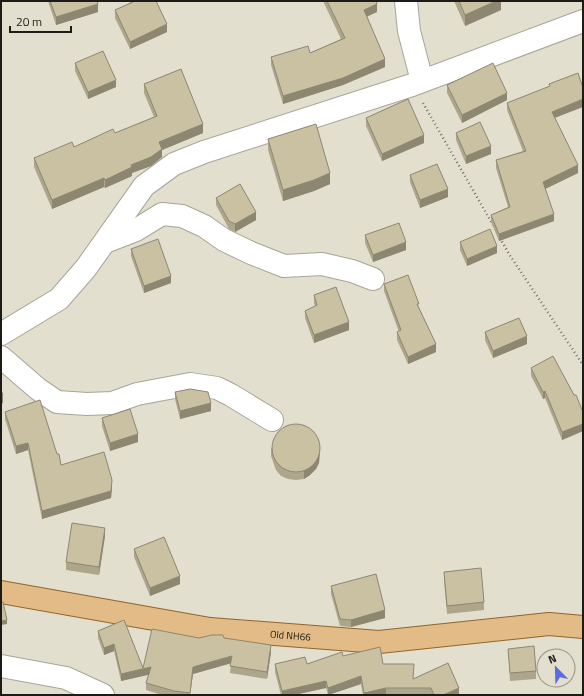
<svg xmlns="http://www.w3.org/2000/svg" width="584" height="696" font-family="'Titillium Web',sans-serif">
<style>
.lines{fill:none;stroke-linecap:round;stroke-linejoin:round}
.street-casing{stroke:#a9a596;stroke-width:24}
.primary-casing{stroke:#91652a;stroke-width:24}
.path{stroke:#78756b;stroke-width:2.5;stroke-dasharray:1 3;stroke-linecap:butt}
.street{stroke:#fff;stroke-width:22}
.primary{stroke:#e2bb86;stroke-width:22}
.wall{fill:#ada68b}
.shaded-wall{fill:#8d8771}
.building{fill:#c9c1a2;stroke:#8d8771}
.labels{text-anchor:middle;stroke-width:3;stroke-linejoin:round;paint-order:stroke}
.street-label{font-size:10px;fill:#1d1b16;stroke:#e3dfcf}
</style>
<rect width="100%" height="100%" fill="#e3dfcf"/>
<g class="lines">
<defs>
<g id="street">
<path d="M406 1 409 31 422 81"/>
<path d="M105 242 136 230 162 214 182 216 204 226 224 240 251 253 284 266 322 264 352 271 373 279"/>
<path d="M1 334 59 299 86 268 144 186 174 164 204 152 412 85 583 21"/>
<path d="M1 357 38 389 57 402 87 404 112 403 137 394 190 384 217 388 231 395 272 420"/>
<path d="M1 666 66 678 103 695"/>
</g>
<g id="primary">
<path id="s1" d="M1 592 210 629 379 642 549 624 583 627"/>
</g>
</defs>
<use href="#street" class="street-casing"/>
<use href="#primary" class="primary-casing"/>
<g class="path">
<path d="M423 103 493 225"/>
<path d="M500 238 509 254 583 365"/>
</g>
<use href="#street" class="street"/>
<use href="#primary" class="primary"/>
</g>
<g class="wall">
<path d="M48 1H97L98 12 56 25Z"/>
<path d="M129 1H156L167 32 130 49 115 18V10L130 3Z"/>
<path d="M323 1H376L377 12 367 16 385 67 343 85 283 104 271 65V57L310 53 341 39Z"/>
<path d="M454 1H501V10L465 26Z"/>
<path d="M75 63 116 87 88 99 75 71Z"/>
<path d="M578 73 555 118 578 173 545 189 554 221 499 241 491 222V215L508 207 496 168V160L523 151 507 110V103L549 87V84Z"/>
<path d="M144 84 203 133 162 150V157L151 166 132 173V176L105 188 104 187 52 209 34 167V158L74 147 115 133 154 117 144 93Z"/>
<path d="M447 85 507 100 462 123 447 93Z"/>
<path d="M366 118 424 143 382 161 366 126Z"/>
<path d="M456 133 491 154 466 164 456 140Z"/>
<path d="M268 139 330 184 314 191 283 201 268 150Z"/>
<path d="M410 175 448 197 420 208 410 182Z"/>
<path d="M216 198 256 220 235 232 229 229 216 205Z"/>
<path d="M365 235 406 250 373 262 365 243Z"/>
<path d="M460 242 497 253 467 266 460 250Z"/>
<path d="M131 249 171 283 144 293 131 256Z"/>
<path d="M384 284 419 308 436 352 408 364 397 340V332H399L384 291Z"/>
<path d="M314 295 349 330 314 343 305 318V311L315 306 314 303Z"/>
<path d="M485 332 527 344 493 358 485 340Z"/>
<path d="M531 368 583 412V431L562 440 545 398 543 399 531 376Z"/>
<path d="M175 392 211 411 180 419 175 399Z"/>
<path d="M5 412 57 454 61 465 112 487 111 498 42 519 28 450 16 454 5 419Z"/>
<path d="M102 418 138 442 110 451 102 426Z"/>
<path d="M271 448 320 454 319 463 316 469 310 475 304 479 296 480 288 479 281 476 276 470 271 456Z"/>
<path d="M105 536 99 575 66 570V562Z"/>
<path d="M134 549 180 584 150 596 134 557Z"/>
<path d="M444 572 484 602V610L447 614 444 580Z"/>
<path d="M331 586 385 618 351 627 340 626 331 594Z"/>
<path d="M98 631 143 668 199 638H224L271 652 267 679 230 673 231 663 193 674 190 695H162L146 690V683L148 675 121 681 114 651 104 655 98 638Z"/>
<path d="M508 649 536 671V679L510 681Z"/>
<path d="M343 656 383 664 414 679 459 695H363L361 684 328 695 326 688 294 695H281L275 672V664H307Z"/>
</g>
<g class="shaded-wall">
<path d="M496 1H501V10L465 26V15Z"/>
<path d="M98 4V12L56 25V17Z"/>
<path d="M377 4V12L364 18V10Z"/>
<path d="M167 24V32L130 49V42Z"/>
<path d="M385 59V67L343 85 283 104V96Z"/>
<path d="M116 80V87L88 99V92Z"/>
<path d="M507 93V100L462 123V115Z"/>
<path d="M583 99V107L552 119V112Z"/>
<path d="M203 124V133L162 150V157L151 166 132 173V176L105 188V180L131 165 159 142Z"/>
<path d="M424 135V143L382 161V154Z"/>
<path d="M491 146V154L466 164V156Z"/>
<path d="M578 165V173L543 190V182Z"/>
<path d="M330 173V184L314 191 283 201V190Z"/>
<path d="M104 178V187L52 209V200Z"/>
<path d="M448 189V197L420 208V200Z"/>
<path d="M256 212V220L235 232V224Z"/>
<path d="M554 214V221L499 241V234Z"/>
<path d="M406 242V250L373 262V255Z"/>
<path d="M497 246V253L467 266V259Z"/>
<path d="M171 276V283L144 293V286Z"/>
<path d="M349 322V330L314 343V335Z"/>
<path d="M527 336V344L493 358V351Z"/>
<path d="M436 344V352L408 364V357Z"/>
<path d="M545 391V398L543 399V392Z"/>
<path d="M3 395V403L1 404V396Z"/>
<path d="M211 403V411L180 419V411Z"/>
<path d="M583 424V431L562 440V432Z"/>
<path d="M138 434V442L110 451V443Z"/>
<path d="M28 443V450L16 454V446Z"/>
<path d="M320 446 319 463 316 469 310 475 304 479V471Z"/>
<path d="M112 480V487L111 498 42 519V511Z"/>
<path d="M105 528V536L99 575V567Z"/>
<path d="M180 576V584L150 596V588Z"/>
<path d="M385 610V618L351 627V620Z"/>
<path d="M7 620V624L1 625V621Z"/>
<path d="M114 644V651L104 655V648Z"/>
<path d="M271 645V652L267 679V672Z"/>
<path d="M232 656V663L193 674 190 695 193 667Z"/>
<path d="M151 667V674L121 681V674Z"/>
<path d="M361 676V684L328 695V688Z"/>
<path d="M326 681V688L294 695H282V691Z"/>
<path d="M386 688V695H364V693Z"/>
<path d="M459 688V695H443Z"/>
</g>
<g class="building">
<path d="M50 1H97L98 4 56 17Z"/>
<path d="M132 1H156L167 24 130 42 115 10 133 2Z"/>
<path d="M327 1H376L377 4 364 10 385 59 343 78 283 96 271 57 308 46 310 53 345 38Z"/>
<path d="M459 1H496L465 15Z"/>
<path d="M103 51 116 80 88 92 75 63Z"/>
<path d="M493 63 507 93 462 115 447 85Z"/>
<path d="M181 69 203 124 159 142 162 149 151 157 131 165 132 167 105 180 104 178 52 200 34 158 72 142 74 147 113 129 115 133 157 116 144 84Z"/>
<path d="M578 73 583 88V99L552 112 578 165 543 182 554 214 499 234 491 215 510 207 496 160 526 151 507 103 550 86 549 84Z"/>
<path d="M408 99 424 135 382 154 366 118Z"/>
<path d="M480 122 491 146 466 156 456 133Z"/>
<path d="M316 124 330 173 314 180 283 190 268 139Z"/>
<path d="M437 164 448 189 420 200 410 175Z"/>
<path d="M240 184 256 212 235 224 229 221 216 198Z"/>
<path d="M399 223 406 242 373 255 365 235Z"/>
<path d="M490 229 497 246 467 259 460 242Z"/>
<path d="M158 239 171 276 144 286 131 249Z"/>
<path d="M408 275 419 304H417L436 344 408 357 397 332 401 330 384 284Z"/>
<path d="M336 287 349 322 314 335 305 311 317 305 314 295Z"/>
<path d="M519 318 527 336 493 351 485 332Z"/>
<path d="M553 356 574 395H576L583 412V424L562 432 545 391 543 392 531 368Z"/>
<path d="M190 389 208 392 211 403 180 411 175 392Z"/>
<path d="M1 390 3 395 1 396Z"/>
<path d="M40 400 57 454H59L61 465 104 452 112 480 111 491 42 511 28 443 16 446 5 412Z"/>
<path d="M130 409 138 434 110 443 102 418Z"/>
<circle cx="296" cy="448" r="24"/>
<path d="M72 523 105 528 99 567 66 562Z"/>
<path d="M164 537 180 576 150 588 134 549Z"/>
<path d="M481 568 484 602 447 606 444 572Z"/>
<path d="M376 574 385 610 351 620 340 619 331 586Z"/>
<path d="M1 602H3L7 620 1 621Z"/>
<path d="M124 620 143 668 152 629 199 638 212 635H223L224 638 271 645 267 672 230 666 232 656 193 667 190 693 174 691 146 683 151 667 121 674 114 644 104 648 98 631Z"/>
<path d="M534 646 536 671 510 673 508 649Z"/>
<path d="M380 647 383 664H414L413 679 448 663 459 688 443 695H434L431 688H386L364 693 361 676 328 688 326 681 282 691 275 664 305 657 307 664 342 652 343 656Z"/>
</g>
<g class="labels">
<g class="street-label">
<text dy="4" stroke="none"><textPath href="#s1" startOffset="293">Old NH66</textPath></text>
</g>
</g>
<rect width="584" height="696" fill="none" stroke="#1d1b16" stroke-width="4"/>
<g transform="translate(556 668) rotate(337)"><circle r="19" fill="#e3dfcf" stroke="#949185"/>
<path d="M0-3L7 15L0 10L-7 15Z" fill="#596ce3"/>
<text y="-6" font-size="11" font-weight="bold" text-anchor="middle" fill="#1d1b16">N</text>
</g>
<path d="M10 26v6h61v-6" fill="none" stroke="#1d1b16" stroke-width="2"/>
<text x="16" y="26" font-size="12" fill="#1d1b16" stroke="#e3dfcf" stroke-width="3" paint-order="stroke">20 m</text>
</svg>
